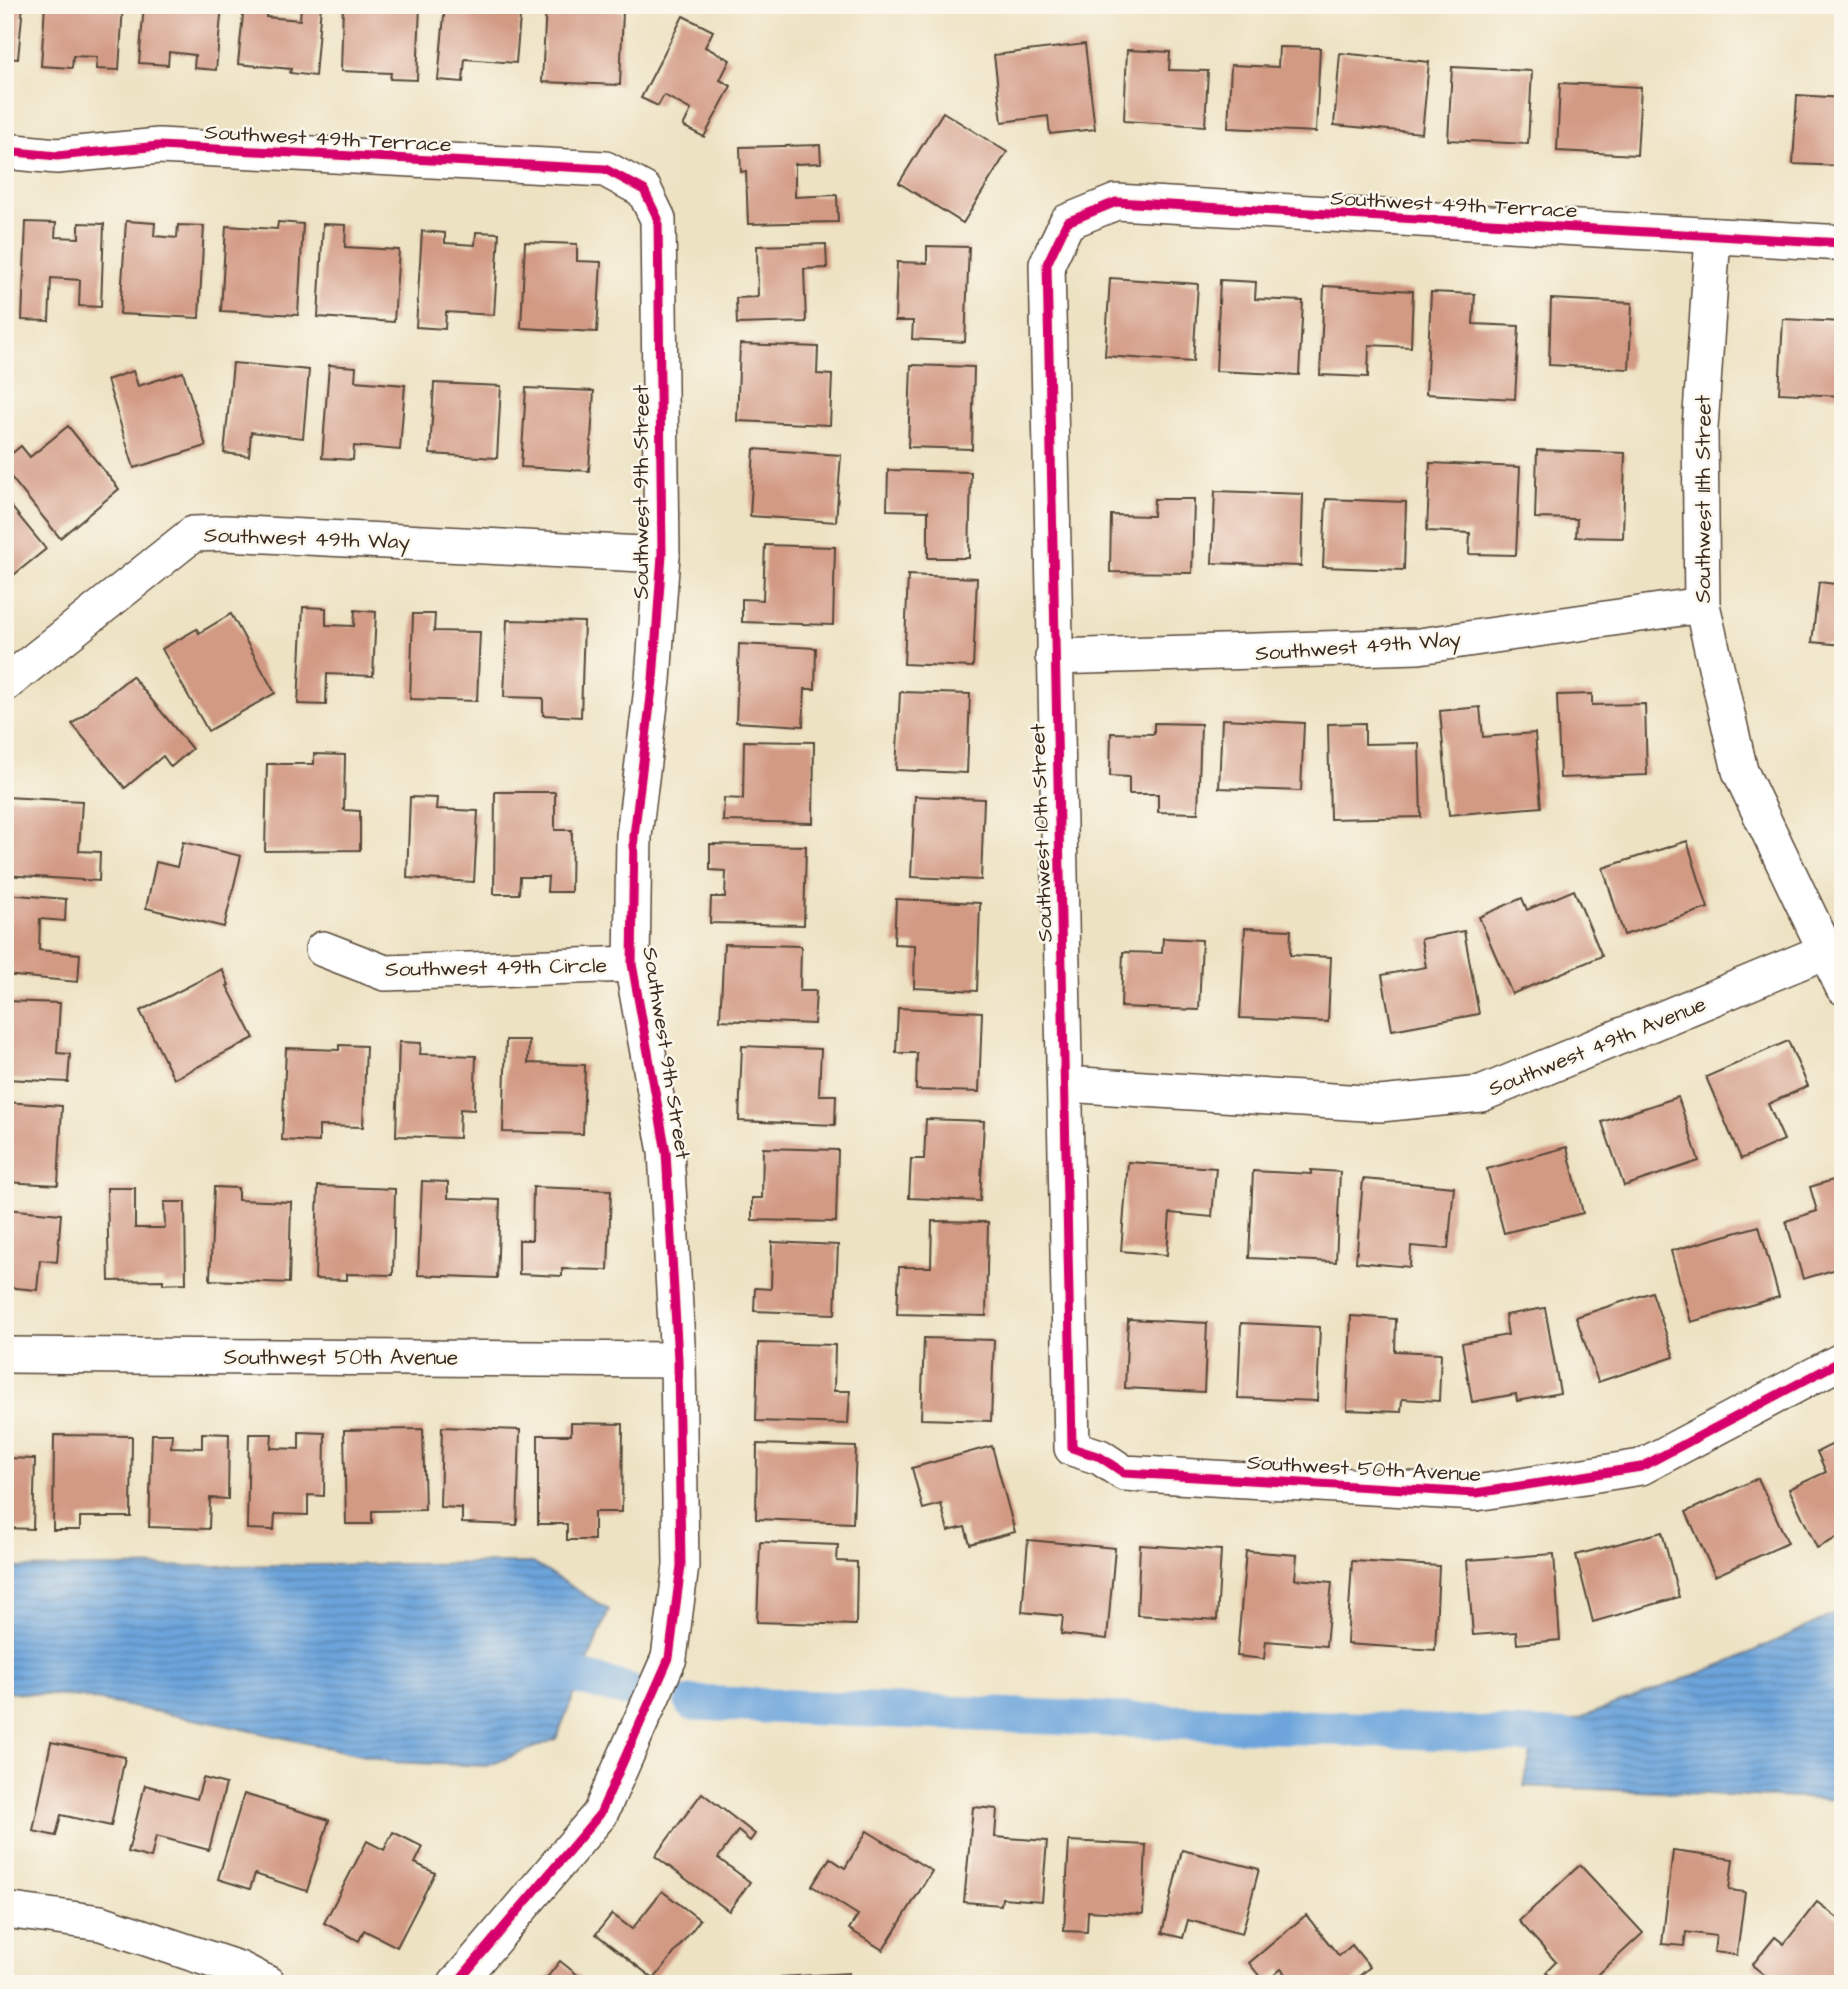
<svg xmlns="http://www.w3.org/2000/svg" width="1848" height="1989" font-family="'Architects Daughter',sans-serif">
<style>
.water{fill:url(#water-rules);stroke:#54677c;stroke-width:2}
.lines{fill:none;stroke-linecap:round;stroke-linejoin:round}
.canal{stroke:#6ca4db;stroke-width:35}
.building{fill:#d29983}
.minor-casing{stroke:#564637;stroke-width:38}
.minor{stroke:#fff;stroke-width:35}
.cycleway-casing{stroke:#fbf7ec;stroke-width:13}
.cycleway{stroke:#d6006c;stroke-width:9}
.labels{text-anchor:middle;stroke-width:5;stroke-linejoin:round;paint-order:stroke}
.street-label{font-size:21px;fill:#3b2a1e;stroke:#fbf7ec}
</style>
<defs>
<pattern id="water-rules" width="6" height="5" patternUnits="userSpaceOnUse" patternTransform="scale(1.75)"><rect width="6" height="5" fill="#6ca4db"/><path d="M0 2.5h6" fill="none" stroke="#5a86b1"/></pattern>
</defs>
<rect width="100%" height="100%" fill="#fbf7ec"/>
<filter id="ink" filterUnits="userSpaceOnUse"><feTurbulence type="fractalNoise" baseFrequency=".0143" numOctaves="2"/><feDisplacementMap in="SourceGraphic" scale="14" xChannelSelector="R" yChannelSelector="G"/><feConvolveMatrix kernelMatrix="1 2 1 2 8 2 1 2 1" color-interpolation-filters="sRGB"/></filter>
<filter id="wash" filterUnits="userSpaceOnUse"><feTurbulence type="fractalNoise" baseFrequency=".00686" numOctaves="4" result="noise"/><feDisplacementMap in="SourceGraphic" scale="28" xChannelSelector="R" yChannelSelector="G"/><feGaussianBlur stdDeviation="1.57" result="paint"/><feColorMatrix in="noise" values="0 0 0 0 0 0 0 0 0 0 0 0 0 0 0 0 0 1.4 0 .05"/><feComposite in="paint" operator="in"/></filter>
<g filter="url(#wash)">
<rect width="100%" height="100%" fill="#ede2c2"/>
<g class="water">
<path d="M533 1563 609 1610 556 1739 487 1766 392 1762 229 1726 81 1697 5 1692V1568Z"/>
<path d="M1843 1610V1800L1524 1786 1534 1735 1732 1661Z"/>
</g>
<g class="lines">
<g class="canal">
<path d="M537 1670 555 1671 627 1690"/>
<path d="M692 1703 1580 1738"/>
</g>
</g>
<g id="blocks">
<g class="building">
<path d="M5 5H23L18 59 5 58Z"/>
<path d="M45 5H123L119 70 96 69 97 57 73 56 72 68 41 66Z"/>
<path d="M144 5H222L216 70 194 68 195 55 169 52 168 65 139 63Z"/>
<path d="M244 5H267L266 17 300 20 301 5H321L315 76 290 73 291 69 238 64Z"/>
<path d="M343 5H420L417 80 390 79 391 73 341 71Z"/>
<path d="M445 5H521L516 63 465 59 463 82 438 80Z"/>
<path d="M546 5H574V9L623 11 620 85 542 82Z"/>
<path d="M683 16 713 31 705 47 730 60 720 80 731 86 704 137 683 126 691 110 664 95 658 106 641 98Z"/>
<path d="M1085 44 1095 129 1050 134 1048 116 1002 122 994 55Z"/>
<path d="M1279 47 1320 48 1316 132 1228 128 1231 65 1278 67Z"/>
<path d="M1127 50 1170 52 1169 70 1208 71 1205 126 1124 121Z"/>
<path d="M1340 53 1429 62 1422 133 1334 125Z"/>
<path d="M1452 67 1532 71 1528 144 1448 140Z"/>
<path d="M1560 83 1641 87 1637 155 1557 151Z"/>
<path d="M1797 95 1843 98V166L1793 164Z"/>
<path d="M943 112 1007 152 963 223 899 183Z"/>
<path d="M820 145 821 163 795 164V197L837 195 838 222 748 224 746 171 741 172 740 147Z"/>
<path d="M126 221 155 223 154 236 177 238 178 225 204 226 199 318 120 314Z"/>
<path d="M26 222 56 223 55 237 79 238V223L104 224 101 307 79 306 80 280 51 278 49 321 22 320Z"/>
<path d="M278 222 303 224 298 315 221 311 226 226 277 229Z"/>
<path d="M323 224 346 225 345 247 399 250 394 322 318 317Z"/>
<path d="M422 231 445 233V243L475 245 476 232 499 233 494 315 446 312 445 329 416 327Z"/>
<path d="M525 242 577 244V261L601 262 597 332 521 328Z"/>
<path d="M826 244 827 268 804 269 806 322 737 324 736 298 758 297 757 246Z"/>
<path d="M927 246 969 247 965 342 912 339 913 321H895L897 262 927 263Z"/>
<path d="M1110 278 1198 284 1193 362 1105 356Z"/>
<path d="M1220 280 1256 282 1255 299 1303 301 1299 375 1216 371Z"/>
<path d="M1324 286 1413 291 1411 347 1369 345 1368 377 1320 375Z"/>
<path d="M1431 292 1475 294 1473 324 1519 326 1515 399 1426 394Z"/>
<path d="M1551 299 1632 303 1629 369 1549 365Z"/>
<path d="M1783 319 1843 322V396L1779 393Z"/>
<path d="M740 344 818 347 817 374 832 375 830 425 737 421Z"/>
<path d="M233 363 309 370 303 438 251 432 249 456 224 453Z"/>
<path d="M329 365 356 367 355 381 405 385 400 450 354 446 353 460 322 458Z"/>
<path d="M911 365 974 367 972 449 908 447Z"/>
<path d="M133 371 138 386 183 372 206 446 134 468 107 380Z"/>
<path d="M434 383 501 386 497 458 430 454Z"/>
<path d="M526 388 594 391 589 471 521 467Z"/>
<path d="M68 426 119 489 60 538 5 470V459L21 446 30 457Z"/>
<path d="M754 449 841 455 836 522 750 516Z"/>
<path d="M1537 450 1625 453 1623 538 1576 537 1577 519 1535 518Z"/>
<path d="M1430 463 1520 467 1516 555 1469 554 1470 533 1427 531Z"/>
<path d="M888 470 971 472 969 558H928V511L887 510Z"/>
<path d="M1215 491 1303 494 1301 566 1212 563Z"/>
<path d="M5 499 46 549 5 582Z"/>
<path d="M1154 499H1194L1192 573 1110 572 1111 515 1153 516Z"/>
<path d="M1326 499 1406 502 1404 570 1323 567Z"/>
<path d="M765 545 835 547 833 625 742 622V599L763 600Z"/>
<path d="M908 575 977 578 973 667 904 664Z"/>
<path d="M1819 582 1843 585V645L1812 642Z"/>
<path d="M303 607 326 608V625L354 626 355 610 376 612 373 676 327 674 326 705 298 704Z"/>
<path d="M231 614 275 693 208 731 162 649 197 629 199 633Z"/>
<path d="M413 614H435L434 631 480 632 477 701 410 699Z"/>
<path d="M507 620 584 622 581 717 543 715V698L504 697Z"/>
<path d="M739 644 816 648 815 689H805L803 726 736 722Z"/>
<path d="M132 676 192 749 171 767 163 756 125 788 72 724Z"/>
<path d="M900 692 970 694 967 773 896 770Z"/>
<path d="M1592 694V705L1645 704 1647 775 1560 778 1557 695Z"/>
<path d="M1480 707 1483 737 1535 733 1541 807 1449 815 1440 711Z"/>
<path d="M1222 719 1304 723 1301 791 1219 788Z"/>
<path d="M1154 723 1201 724 1198 813 1158 812V794H1129V777L1110 776 1111 733 1154 734Z"/>
<path d="M1365 723V744L1419 743 1421 817 1330 819 1328 724Z"/>
<path d="M744 741 814 742 813 823 723 821 724 798 743 799Z"/>
<path d="M314 754 345 755 344 810 360 811V850L265 851 267 764H314Z"/>
<path d="M495 792H555V830H572L571 892H547L548 877H520L519 894H494Z"/>
<path d="M915 796 984 799 981 880 911 877Z"/>
<path d="M5 797 82 801 79 851 100 852 99 881 5 875Z"/>
<path d="M410 797 437 798 436 809 478 811 474 882 407 878Z"/>
<path d="M1687 841 1708 908 1624 935 1603 868Z"/>
<path d="M183 842 241 856 224 927 146 908 156 862 177 867Z"/>
<path d="M710 844 806 846 804 925 710 923 711 897H725L726 871 710 870Z"/>
<path d="M1574 890 1602 956 1512 994 1479 917 1522 898 1527 910Z"/>
<path d="M5 894 66 899 65 921 40 919 39 950 80 954 78 982 5 975Z"/>
<path d="M896 899 980 903 977 991 914 988 915 945 894 944Z"/>
<path d="M1245 928 1291 930 1290 955 1331 957 1328 1022 1240 1018Z"/>
<path d="M1464 931 1479 1014 1392 1030 1382 975 1426 967 1421 939Z"/>
<path d="M1163 938 1202 940 1199 1010 1121 1007 1123 952 1162 953Z"/>
<path d="M724 944 801 946 800 991H816L814 1024 720 1020Z"/>
<path d="M222 969 229 985 227 986 254 1038 174 1079 140 1011Z"/>
<path d="M5 1001 60 1003 57 1053 70 1054 68 1082 5 1079Z"/>
<path d="M898 1008 982 1012 979 1092 916 1090 917 1053H896Z"/>
<path d="M506 1040H529L528 1063 585 1065 583 1134 503 1132Z"/>
<path d="M1788 1041 1808 1086 1768 1104 1784 1140 1741 1159 1706 1077Z"/>
<path d="M399 1042 421 1043 420 1054 476 1056 474 1110 460 1109 459 1138 396 1136Z"/>
<path d="M339 1045 366 1046 363 1127 319 1126V1142L282 1140 286 1048 339 1050Z"/>
<path d="M742 1046 821 1049 819 1095H836L835 1125 739 1121Z"/>
<path d="M1678 1097 1699 1161 1624 1186 1602 1122Z"/>
<path d="M5 1102 62 1106 58 1185 5 1182Z"/>
<path d="M926 1119 984 1121 980 1201 909 1198 911 1159H924Z"/>
<path d="M1567 1147 1583 1213 1504 1233 1487 1169Z"/>
<path d="M763 1148 838 1150 836 1222 752 1220V1198H762Z"/>
<path d="M1128 1162 1216 1168 1212 1217 1170 1213 1167 1255 1121 1251Z"/>
<path d="M1311 1170 1340 1172 1336 1262 1249 1258 1253 1171 1311 1174Z"/>
<path d="M1843 1177V1267L1803 1279 1786 1221 1817 1211 1810 1187Z"/>
<path d="M1363 1179 1454 1187 1448 1249 1411 1246 1410 1267 1356 1262Z"/>
<path d="M422 1181 448 1182V1198L500 1200 497 1278 418 1275Z"/>
<path d="M318 1186 395 1189 393 1275 347 1274V1280L315 1279Z"/>
<path d="M214 1187 238 1188V1200L291 1202 289 1283 210 1280Z"/>
<path d="M533 1187 611 1190 608 1270 562 1269V1276L519 1274V1240H532Z"/>
<path d="M107 1188H135V1228H165L164 1202H185L186 1283 163 1284V1280L109 1281Z"/>
<path d="M5 1209 61 1214 57 1262 40 1260 37 1290 5 1287Z"/>
<path d="M932 1221 988 1222 986 1316 897 1314 899 1267H931Z"/>
<path d="M1759 1226 1779 1297 1691 1322 1671 1251Z"/>
<path d="M772 1242 838 1245 835 1314 754 1311 755 1288 771 1289Z"/>
<path d="M1652 1292 1674 1357 1598 1382 1576 1317Z"/>
<path d="M1545 1308 1560 1393 1517 1401 1516 1394 1472 1402 1462 1343 1508 1335 1505 1315Z"/>
<path d="M1351 1316 1396 1319 1395 1351 1441 1353 1439 1401 1402 1399 1401 1412 1347 1410Z"/>
<path d="M1128 1319 1207 1323 1204 1392 1125 1388Z"/>
<path d="M1241 1323 1320 1327 1317 1401 1238 1398Z"/>
<path d="M924 1338 994 1340 991 1421 921 1419Z"/>
<path d="M758 1343 835 1345 834 1391H850L848 1424 756 1421Z"/>
<path d="M571 1423 623 1424 622 1512H594V1540H567V1524H538V1435H571Z"/>
<path d="M442 1427 520 1430 517 1525 462 1523V1508L440 1507Z"/>
<path d="M423 1429 425 1510 372 1511V1524H346L344 1430Z"/>
<path d="M299 1432 325 1433 324 1496 308 1495V1515L275 1514 274 1530 247 1529 249 1434H272L271 1448 299 1449Z"/>
<path d="M202 1433 229 1434 228 1499 210 1498 209 1529 149 1527 152 1434H172L171 1447 202 1448Z"/>
<path d="M54 1435 132 1436 131 1517H80V1530H53Z"/>
<path d="M1843 1439V1535L1817 1548 1789 1489 1826 1472 1817 1452Z"/>
<path d="M757 1444 856 1447 853 1523 756 1519Z"/>
<path d="M992 1446 1015 1532 970 1544 965 1527 948 1531 941 1504 923 1509 912 1468Z"/>
<path d="M5 1458 35 1459 33 1529 5 1528Z"/>
<path d="M1758 1478 1788 1543 1715 1576 1686 1512Z"/>
<path d="M1662 1532 1679 1597 1593 1622 1576 1555Z"/>
<path d="M1028 1540 1115 1548 1107 1639 1061 1634 1063 1616 1022 1612Z"/>
<path d="M760 1542 838 1545 837 1561 857 1562 856 1625 757 1622Z"/>
<path d="M1140 1545 1221 1550 1217 1620 1137 1615Z"/>
<path d="M1246 1551 1297 1555 1295 1579 1332 1582 1326 1646 1266 1641 1264 1659 1237 1656Z"/>
<path d="M1554 1554 1560 1640 1517 1644 1516 1632 1473 1635 1467 1560Z"/>
<path d="M1352 1561 1439 1566 1435 1650 1347 1644Z"/>
<path d="M51 1742 125 1757 111 1826 61 1815 56 1836 33 1831Z"/>
<path d="M203 1778 226 1784 209 1850 156 1836 151 1858 128 1852 145 1785 197 1799Z"/>
<path d="M702 1793 755 1834 750 1841 738 1831 718 1858 750 1882 729 1911 655 1856Z"/>
<path d="M244 1794 329 1820 307 1891 255 1874 250 1889 218 1879Z"/>
<path d="M973 1807 997 1809 995 1837 1047 1841 1042 1901 1002 1898 1001 1905 964 1902Z"/>
<path d="M867 1831 932 1871 883 1950 849 1929 858 1915 812 1886 830 1858 845 1868Z"/>
<path d="M393 1832 423 1847 415 1863 435 1873 397 1947 364 1930 359 1941 324 1923 367 1841 384 1850Z"/>
<path d="M1069 1841 1146 1845 1143 1914 1088 1911 1087 1932 1064 1931Z"/>
<path d="M1182 1850 1259 1869 1242 1934 1188 1920 1183 1938 1162 1933Z"/>
<path d="M1673 1851 1733 1859 1729 1890 1745 1892 1737 1955 1714 1952 1716 1936 1686 1932 1684 1946 1662 1944Z"/>
<path d="M1580 1865 1643 1933 1588 1984H1557L1546 1972 1556 1962 1519 1921Z"/>
<path d="M662 1891 700 1920 654 1979 596 1934 612 1914 632 1929Z"/>
<path d="M1817 1902 1843 1922V1984H1776L1752 1965 1775 1937 1784 1944Z"/>
<path d="M1306 1915 1339 1956 1352 1945 1370 1967 1350 1984H1293L1281 1969 1265 1983 1249 1963Z"/>
<path d="M560 1961 589 1984H542Z"/>
<path d="M849 1973V1984H782L781 1977Z"/>
</g>
</g>
</g>
<g filter="url(#ink)">
<use href="#blocks" fill-opacity="0" stroke="#564637" stroke-width="2"/>
<g class="lines">
<defs>
<g id="minor">
<path d="M5 151 57 156 159 146 605 169 644 190 658 219 662 555 653 680 634 836 632 964 666 1152 678 1360 681 1566 669 1658 600 1814 456 1984"/>
<path d="M1713 236 1700 428 1702 605 1740 771 1843 987"/>
<path d="M1843 243 1116 202 1067 222 1047 264C1053 658 1065 1053 1072 1448L1100 1457 1124 1473 1476 1493 1641 1467 1843 1360"/>
<path d="M1053 657 1419 646 1702 605"/>
<path d="M5 684 193 534 226 533 662 555"/>
<path d="M323 949 385 973 632 964"/>
<path d="M1065 1084 1380 1104 1481 1094 1826 951"/>
<path d="M5 1355 678 1360"/>
<path d="M5 1910 101 1923 239 1969 268 1984"/>
</g>
</defs>
<use href="#minor" class="minor-casing"/>
<use href="#minor" class="minor"/>
<defs>
<g id="cycleway">
<path d="M5 151 57 156 159 146 605 169 644 190 658 219 662 555 653 680 634 836 632 964 666 1152 678 1360 681 1566 669 1658 600 1814 456 1984"/>
<path d="M1843 243 1116 202 1067 222 1047 264C1053 658 1065 1053 1072 1448L1100 1457 1124 1473 1476 1493 1641 1467 1843 1360"/>
</g>
</defs>
<use href="#cycleway" class="cycleway-casing"/>
<use href="#cycleway" class="cycleway"/>
</g>
</g>
<g class="labels">
<g class="street-label">
<text transform="translate(328 138) rotate(3)" y="7">Southwest 49th Terrace</text>
<text transform="translate(1454 204) rotate(3)" y="7">Southwest 49th Terrace</text>
<text transform="translate(641 492) rotate(-90)" y="7">Southwest 9th Street</text>
<text transform="translate(1703 499) rotate(-90)" y="7">Southwest 11th Street</text>
<text transform="translate(307 538) rotate(2)" y="7">Southwest 49th Way</text>
<text transform="translate(1358 646) rotate(-4)" y="7">Southwest 49th Way</text>
<text transform="translate(1041 833) rotate(-92)" y="7">Southwest 10th Street</text>
<text transform="translate(496 967) rotate(-1)" y="7">Southwest 49th Circle</text>
<text transform="translate(1597 1046) rotate(-22)" y="7">Southwest 49th Avenue</text>
<text transform="translate(667 1053) rotate(81)" y="7">Southwest 9th Street</text>
<text x="341" y="1364">Southwest 50th Avenue</text>
<text transform="translate(1364 1468) rotate(3)" y="7">Southwest 50th Avenue</text>
</g>
</g>
<rect width="1848" height="1989" fill="none" stroke="#fbf7ec" stroke-width="28"/>
</svg>
